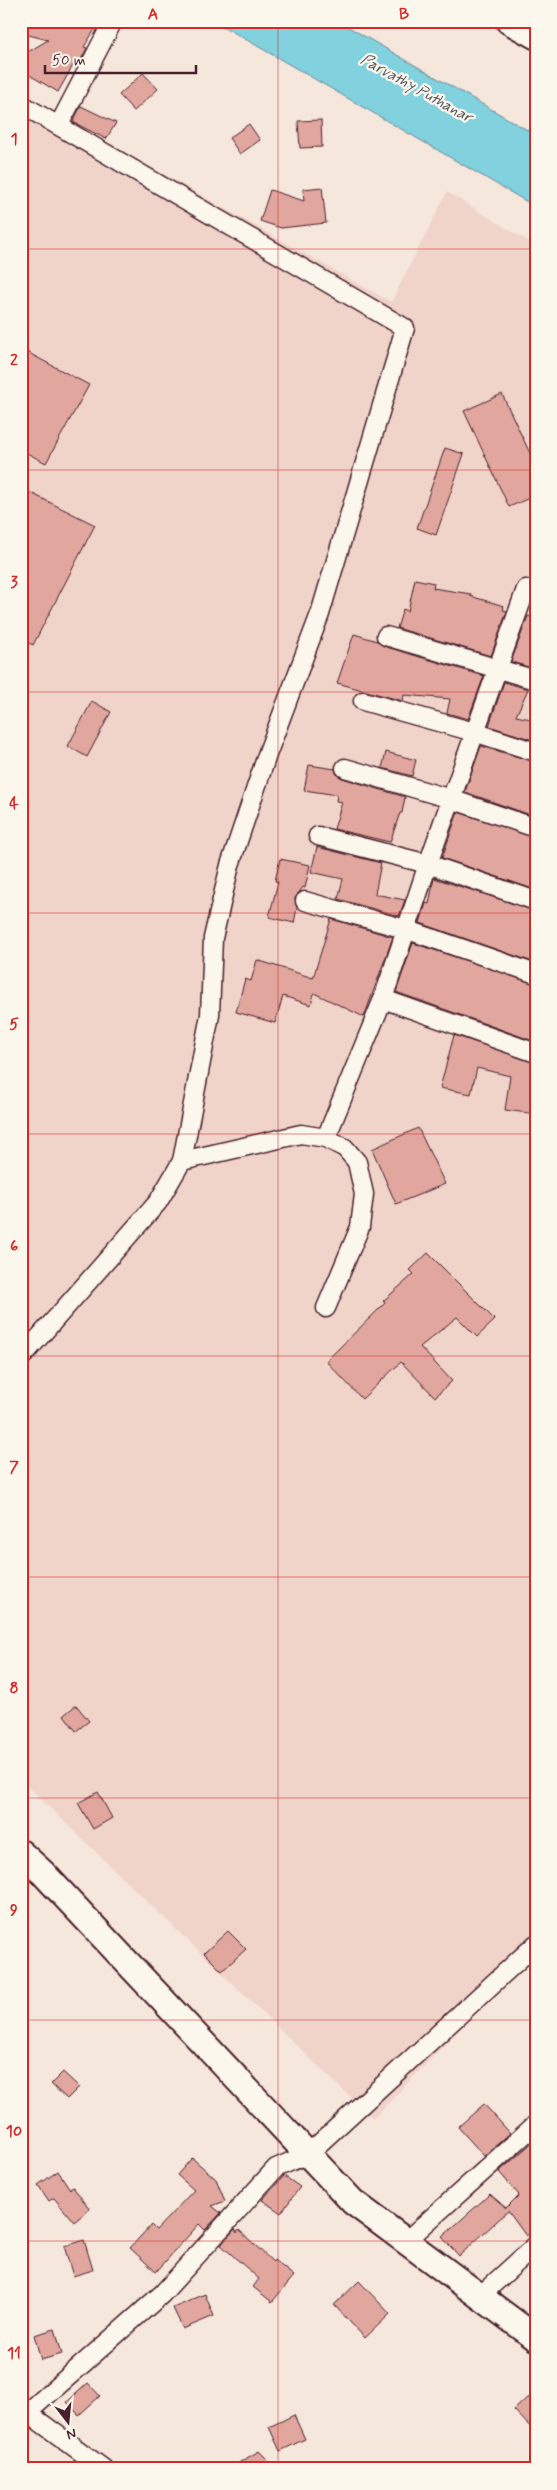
<svg xmlns="http://www.w3.org/2000/svg" width="557" height="2490" font-family="Mynerve,sans-serif">
<style>
.built{fill:#f0d4ca}
.water{fill:#81d1de;stroke:#6b8a96}
.building{fill:#e1a79f;stroke:#4a1f2b}
.lines{fill:none;stroke-linecap:round;stroke-linejoin:round}
.street-casing{stroke:#4a1f2b;stroke-width:21}
.secondary-casing{stroke:#4a1f2b;stroke-width:29}
.street{stroke:#fbf7ec;stroke-width:18}
.secondary{stroke:#fbf7ec;stroke-width:25}
.grid{fill:none;stroke:#d62828;stroke-width:1;stroke-opacity:0.55}
.labels{text-anchor:middle;stroke-width:4.5;stroke-linejoin:round;paint-order:stroke}
.water-label{font-size:16px;font-style:italic;fill:#5a5461;stroke:#fbf7ec}
.neatline{fill:none;stroke:#d62828;stroke-width:2}
.grid-label{font-size:16px;text-anchor:middle;font-weight:bold;fill:#d62828}
</style>
<rect width="100%" height="100%" fill="#f6e7dd"/>
<filter id="ink" filterUnits="userSpaceOnUse"><feTurbulence type="fractalNoise" baseFrequency=".02" numOctaves="2"/><feDisplacementMap in="SourceGraphic" scale="10" xChannelSelector="R" yChannelSelector="G"/><feConvolveMatrix kernelMatrix="1 2 1 2 8 2 1 2 1" color-interpolation-filters="sRGB"/></filter>
<g filter="url(#ink)">
<path class="built" d="M21 94 391 302 447 192 536 246V1950L373 2119 21 1780Z"/>
<path class="water" d="M214 21H338L536 135V207Z"/>
<g class="building">
<path d="M21 21H100L84 47 87 48 79 64 75 62 58 92 21 70V56L48 40 21 33Z"/>
<path d="M143 73 158 89 134 111 119 95Z"/>
<path d="M81 106 116 123 106 139 73 122Z"/>
<path d="M321 120 322 147 300 148 298 121Z"/>
<path d="M249 124 260 140 240 154 229 138Z"/>
<path d="M322 187 326 223 281 228 260 221 270 190 304 201 303 189Z"/>
<path d="M21 349 89 385 46 463 21 450Z"/>
<path d="M502 394 536 466V495L509 507 464 411Z"/>
<path d="M445 448 464 454 436 535 417 528Z"/>
<path d="M21 488 95 525 33 645 21 639Z"/>
<path d="M415 579 434 583 433 588 471 594 470 596 504 606 503 610 507 611 491 656 397 628 403 609 408 611Z"/>
<path d="M528 616 536 618 532 668 511 662Z"/>
<path d="M354 634 377 641 383 646 484 676 468 719 447 713 450 699 404 695 403 701 337 683Z"/>
<path d="M504 682 528 689 516 716 536 720V741L489 726Z"/>
<path d="M92 701 111 712 87 757 68 746Z"/>
<path d="M481 746 536 762V817L465 792Z"/>
<path d="M386 752 416 760 412 776 382 768Z"/>
<path d="M309 765 335 769 337 775 342 778 405 797 402 813H400L390 842 334 829 342 802 336 801 337 795 304 790Z"/>
<path d="M458 812 536 838V890L442 858Z"/>
<path d="M317 847 381 863 375 894 405 900 399 916 338 899 343 879 311 872Z"/>
<path d="M280 859 310 865 305 888 303 887 295 898 297 908 294 923 269 917 278 882 275 881Z"/>
<path d="M434 878 536 911V963L420 923 426 903 429 904Z"/>
<path d="M331 919 393 937 364 1017 314 993 311 1005 283 996 275 1023 236 1012 245 979 251 981 257 960 313 978Z"/>
<path d="M413 943 536 984V1042L396 992Z"/>
<path d="M454 1035 536 1063V1114L505 1110 510 1076 477 1068 471 1094 440 1088Z"/>
<path d="M418 1128 445 1184 396 1204 372 1149Z"/>
<path d="M428 1253 495 1320 477 1337 457 1317 420 1347 452 1381 435 1397 401 1362 362 1399 326 1361 385 1303 383 1301 414 1274 410 1270Z"/>
<path d="M76 1705 89 1721 76 1731 64 1715Z"/>
<path d="M98 1792 112 1818 93 1829 78 1803Z"/>
<path d="M228 1931 246 1949 222 1971 204 1953Z"/>
<path d="M63 2072 79 2087 67 2099 51 2084Z"/>
<path d="M484 2104 510 2133 484 2156 458 2127Z"/>
<path d="M536 2139V2229L526 2236 508 2211 459 2256 442 2237 490 2194 506 2208 519 2195 499 2172Z"/>
<path d="M192 2158 216 2179 225 2201 212 2206 221 2213 205 2230 199 2224 156 2272 130 2248 151 2225 156 2230 194 2190 177 2175Z"/>
<path d="M58 2171 70 2189 73 2187 90 2209 74 2222 54 2198 49 2201 38 2185Z"/>
<path d="M284 2176 300 2187 281 2213 262 2200Z"/>
<path d="M235 2229 237 2233 239 2230 273 2262 274 2260 294 2276 272 2302 253 2287 259 2279 221 2245Z"/>
<path d="M84 2240 93 2270 73 2276 64 2246Z"/>
<path d="M359 2281 390 2314 365 2338 334 2305Z"/>
<path d="M205 2294 214 2316 183 2329 173 2308Z"/>
<path d="M55 2329 62 2354 41 2360 34 2335Z"/>
<path d="M88 2383 100 2396 79 2415 67 2402Z"/>
<path d="M528 2397 536 2405V2433L514 2410Z"/>
<path d="M294 2415 305 2439 280 2451 269 2427Z"/>
<path d="M259 2451 277 2469H228Z"/>
</g>
<g class="lines">
<defs>
<g id="street">
<path d="M21 104 405 328 320 614 268 752 230 865 213 938 210 1015 182 1161"/>
<path d="M59 125 113 21"/>
<path d="M386 636 536 680"/>
<path d="M363 701 474 732 536 752"/>
<path d="M345 768 451 799 536 828"/>
<path d="M318 836 428 864 536 901"/>
<path d="M305 901 405 929 536 974"/>
<path d="M383 999 536 1053"/>
<path d="M326 1138 383 999 428 864 526 589 536 592"/>
<path d="M21 1358 158 1202 182 1161 301 1134 326 1138 345 1148 357 1162 364 1194 360 1227 326 1308"/>
<path d="M406 2241 536 2124"/>
<path d="M480 2296 536 2245"/>
<path d="M21 2408 104 2469"/>
<path d="M21 2421 27 2413 162 2294 276 2168 308 2154 536 1944"/>
</g>
<g id="secondary">
<path d="M509 21 536 36"/>
<path d="M21 1853 43 1873 353 2202 536 2338"/>
</g>
</defs>
<use href="#street" class="street-casing"/>
<use href="#secondary" class="secondary-casing"/>
<use href="#street" class="street"/>
<use href="#secondary" class="secondary"/>
</g>
</g>
<path class="grid" d="M278 21V2469M21 249H536M21 470H536M21 692H536M21 913H536M21 1134H536M21 1356H536M21 1577H536M21 1798H536M21 2020H536M21 2241H536"/>
<g class="labels">
<g class="water-label">
<text transform="translate(417 87) rotate(29)" y="6">Parvathy Puthanar</text>
</g>
</g>
<rect width="557" height="2490" fill="none" stroke="#fbf7ec" stroke-width="55"/>
<g transform="translate(68 2422) rotate(164)" stroke="#fbf7ec" stroke-width="4" paint-order="stroke">
<path d="M0-4L9 19L0 12L-9 19Z" fill="#4a1f2b"/>
<text y="-8" font-size="14" font-weight="bold" text-anchor="middle" fill="#4a1f2b">N</text>
</g>
<path d="M45 65v8h151v-8" fill="none" stroke="#4a1f2b" stroke-width="2.5"/>
<text x="52" y="65" font-size="15" fill="#4a1f2b" stroke="#fbf7ec" stroke-width="4" paint-order="stroke">50 m</text>
<rect x="28" y="28" width="502" height="2434" class="neatline"/>
<g class="grid-label">
<text x="153" y="19">A</text>
<text x="404" y="19">B</text>
<text x="14" y="144">1</text>
<text x="14" y="365">2</text>
<text x="14" y="587">3</text>
<text x="14" y="808">4</text>
<text x="14" y="1029">5</text>
<text x="14" y="1251">6</text>
<text x="14" y="1472">7</text>
<text x="14" y="1693">8</text>
<text x="14" y="1915">9</text>
<text x="14" y="2136">10</text>
<text x="14" y="2358">11</text>
</g>
</svg>
